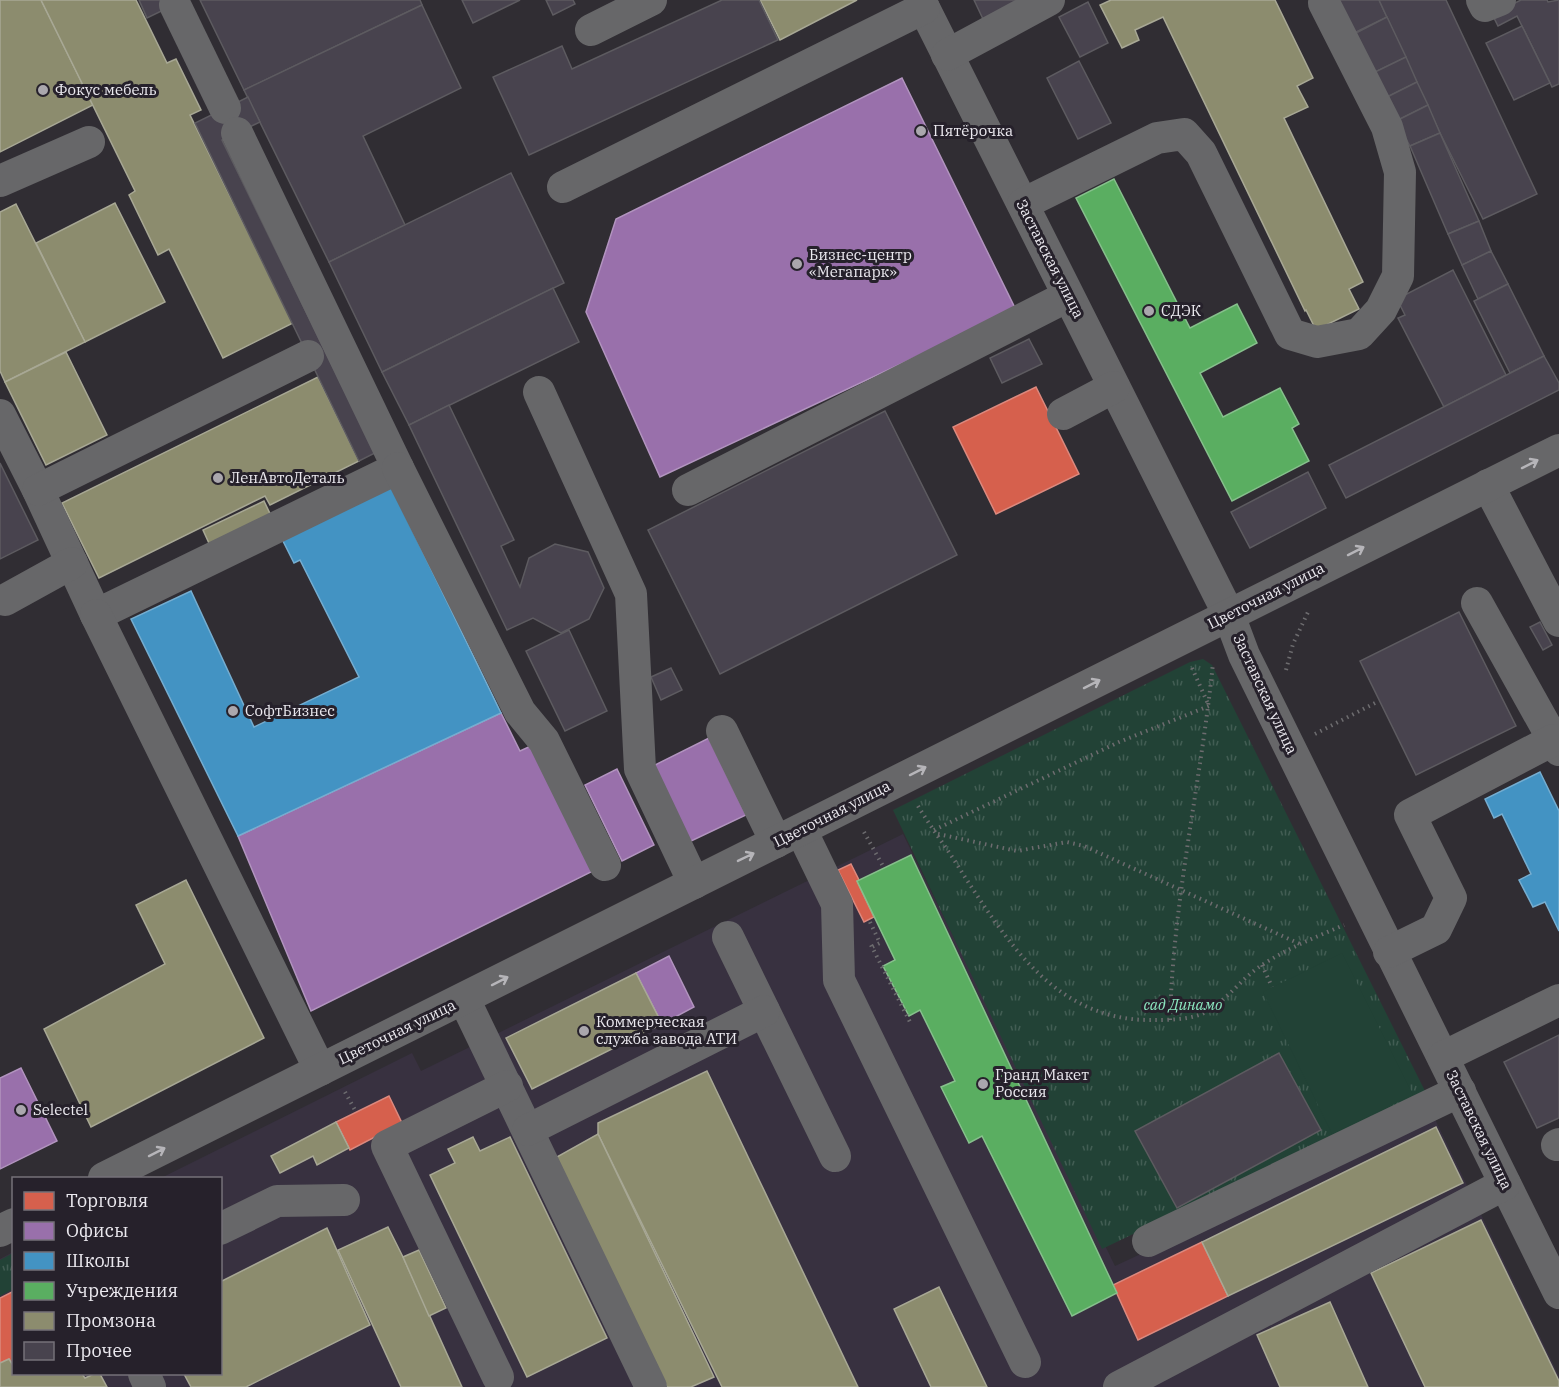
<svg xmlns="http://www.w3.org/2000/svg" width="1559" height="1387" font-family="'IBM Plex Serif',serif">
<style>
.built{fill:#383140}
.grass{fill:url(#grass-tufts)}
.pitch{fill:#224236}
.shops{fill:#d6604d;stroke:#dc897e;stroke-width:1.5}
.offices{fill:#9970ab;stroke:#b294bf;stroke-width:1.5}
.schools{fill:#4393c3;stroke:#75add0;stroke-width:1.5}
.public{fill:#5aae61;stroke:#86c08c;stroke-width:1.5}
.industry{fill:#8c8c6e;stroke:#a8a895;stroke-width:1.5}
.building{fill:#48434e;stroke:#5d5b60;stroke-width:1.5}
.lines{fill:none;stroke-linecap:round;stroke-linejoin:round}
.path{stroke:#6d6c6f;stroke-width:4;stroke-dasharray:1.5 4.5;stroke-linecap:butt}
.minor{stroke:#676769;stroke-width:32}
.oneway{stroke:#b6b5b9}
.poi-dot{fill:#aaa7ad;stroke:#26212b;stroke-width:2}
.labels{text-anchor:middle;stroke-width:6;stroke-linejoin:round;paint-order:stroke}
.poi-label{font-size:15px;fill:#ebe9ef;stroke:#26212b;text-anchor:start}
.street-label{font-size:15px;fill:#ebe9ef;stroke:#26212b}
.park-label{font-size:15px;font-style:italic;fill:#8ce8c0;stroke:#26212b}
</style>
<defs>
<pattern id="grass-tufts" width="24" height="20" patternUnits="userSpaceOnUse" patternTransform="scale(1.5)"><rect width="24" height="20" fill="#224236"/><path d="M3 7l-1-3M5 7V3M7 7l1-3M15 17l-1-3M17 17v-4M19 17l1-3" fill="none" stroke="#425d53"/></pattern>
</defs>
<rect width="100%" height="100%" fill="#302d33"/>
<path class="built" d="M903 834 1115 1266 1434 1117 1559 1376V1387H0V1259L13 1252 14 1374H220V1178H161L412 1053 421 1071Z"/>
<g class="grass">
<path d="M1203 659 1212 665 1426 1093 1102 1249 893 810 1190 662Z"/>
<path d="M13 1253V1289L0 1296V1260Z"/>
</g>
<path class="pitch" d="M1342 953 1413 1095 1332 1134 1263 992Z"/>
<g class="shops">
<path d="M1036 387 1079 474 996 514 953 427Z"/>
<path d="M851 864 859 880 857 881 874 917 864 922 838 870Z"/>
<path d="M389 1096 402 1123 350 1150 336 1122Z"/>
<path d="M1202 1242 1228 1296 1138 1340 1113 1285Z"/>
<path d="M14 1291V1367L9 1359 0 1363V1298Z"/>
</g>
<g class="offices">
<path d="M902 78 1016 310 660 477 586 312 616 219Z"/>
<path d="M501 713 520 751 533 745 593 871 311 1011 238 836Z"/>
<path d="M709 738 746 815 689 842 653 766Z"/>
<path d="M617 769 654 845 622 861 585 785Z"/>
<path d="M669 956 694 1007 662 1024 636 973Z"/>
<path d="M21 1068 57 1141 0 1169V1078Z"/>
</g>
<g class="schools">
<path d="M390 484 501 713 238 836 131 619 191 591 254 727 359 677 300 560 294 563 281 537Z"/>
<path d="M1540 772 1559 811V931L1545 902 1533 907 1519 880 1531 874 1502 814 1494 818 1485 799Z"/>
</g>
<g class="public">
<path d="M1114 179 1190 328 1237 304 1257 343 1200 373 1223 417 1280 388 1299 424 1292 428 1309 461 1232 501 1076 198Z"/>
<path d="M911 855 1117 1293 1072 1316 982 1136 969 1143 941 1087 955 1081 920 1010 909 1016 883 966 895 960 857 881Z"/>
</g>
<g class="industry">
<path d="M0 0H41L93 105 0 152Z"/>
<path d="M41 0H136L167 63 176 59 201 110 190 115 293 323 223 358 169 249 158 255 129 195 135 191Z"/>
<path d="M760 0H857L780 40Z"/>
<path d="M1111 0H1275L1313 78 1297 86 1308 107 1284 118 1363 282 1349 289 1359 309 1316 330 1306 310 1305 311 1163 17 1135 30 1139 40 1122 48 1100 5Z"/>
<path d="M115 203 165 302 85 342 36 243Z"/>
<path d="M16 204 85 342 5 382 0 371V212Z"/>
<path d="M66 352 107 435 46 465 5 382Z"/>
<path d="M318 377 359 461 270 505 265 496 99 578 62 503Z"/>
<path d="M264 501 274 522 213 552 203 530Z"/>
<path d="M186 880 264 1038 91 1127 44 1029 165 964 136 905Z"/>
<path d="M636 973 662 1024 532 1089 506 1038Z"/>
<path d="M707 1071 858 1387H722L598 1134V1123Z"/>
<path d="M336 1122 349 1148 317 1165 313 1156 280 1173 271 1156Z"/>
<path d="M1436 1127 1463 1183 1228 1296 1202 1242Z"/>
<path d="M598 1134 714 1377 691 1387H667L555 1158Z"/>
<path d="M473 1137 480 1151 510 1137 607 1338 527 1377 430 1175 455 1163 448 1149Z"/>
<path d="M1481 1220 1559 1381V1387H1425L1371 1273Z"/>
<path d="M388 1227 403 1257 462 1387H401L338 1250Z"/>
<path d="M327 1228 370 1325 246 1387H191L184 1374H220V1282Z"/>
<path d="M419 1250 446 1308 429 1316 403 1257Z"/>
<path d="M939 1287 987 1387H931L894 1309Z"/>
<path d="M1330 1302 1368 1387H1280L1257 1335Z"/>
<path d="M9 1359 14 1367V1374H82L85 1378 94 1374H100L107 1387H0V1363Z"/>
</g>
<g class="building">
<path d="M139 0H184L147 18Z"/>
<path d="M200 0H420L422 5 244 90Z"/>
<path d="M462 0H520L473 23Z"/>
<path d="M546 0H573L575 4 553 15Z"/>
<path d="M722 0H759L778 40 529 155 493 77 562 46 572 69Z"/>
<path d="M974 0H1020L983 19Z"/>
<path d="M1333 0H1379L1387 17 1350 35Z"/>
<path d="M1379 0H1446L1537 194 1483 219 1440 133Z"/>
<path d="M1521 0H1547L1548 2 1559 0V84L1552 87 1517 16 1498 26 1492 14Z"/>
<path d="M1088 2 1108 43 1080 57 1059 17Z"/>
<path d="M422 5 461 88 363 136 405 225 329 262 244 90Z"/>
<path d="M1387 17 1406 57 1373 73 1354 34Z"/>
<path d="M1522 26 1550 83 1514 100 1486 43Z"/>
<path d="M1406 57 1417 82 1385 98 1373 73Z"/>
<path d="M1079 61 1111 123 1078 139 1047 78Z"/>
<path d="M1417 82 1428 105 1396 121 1385 98Z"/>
<path d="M248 97 260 122 222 140 375 453 359 461 195 123Z"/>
<path d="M1428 105 1440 133 1410 146 1396 121Z"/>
<path d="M1440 133 1479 221 1448 234 1410 146Z"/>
<path d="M511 173 564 283 382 372 329 262Z"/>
<path d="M1479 221 1491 251 1462 265 1448 234Z"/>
<path d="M1491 251 1508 284 1478 299 1462 265Z"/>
<path d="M1453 270 1506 375 1444 407 1398 318 1405 315 1397 299Z"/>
<path d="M1508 284 1544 356 1510 373 1474 301Z"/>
<path d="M553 288 579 342 409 425 382 372Z"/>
<path d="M1029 339 1042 364 1002 383 990 358Z"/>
<path d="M1544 356 1559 383V390L1346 498 1329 465Z"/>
<path d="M449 405 514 540 501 546 520 587 529 558 555 544 588 552 604 588 589 619 561 633 533 618 507 630 409 425Z"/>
<path d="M885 411 957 555 720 674 648 530Z"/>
<path d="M0 463 38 540 0 559Z"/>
<path d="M1308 472 1326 508 1250 548 1231 512Z"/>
<path d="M1459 612 1516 726 1416 775 1360 661Z"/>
<path d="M1540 622 1552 645 1543 650 1530 627Z"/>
<path d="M569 630 607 711 565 731 526 651Z"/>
<path d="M671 668 682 690 661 700 651 677Z"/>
<path d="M1559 1035V1118L1537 1128 1504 1062Z"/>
<path d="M1279 1053 1321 1130 1177 1208 1135 1131Z"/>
</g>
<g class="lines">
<g class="path">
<path d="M1286 670 1293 644 1309 610"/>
<path d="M1315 734 1379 701"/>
<path d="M918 806C932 829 949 851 963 874 1009 944 1056 1020 1150 1020 1166 1020 1184 1020 1199 1015 1221 1008 1241 978 1262 965 1288 948 1316 937 1344 925"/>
<path d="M934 830 1119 742 1209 706 1192 668"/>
<path d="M864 832 884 868"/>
<path d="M938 834 1017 851 1067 842 1084 846 1300 944"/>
<path d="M870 922 880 943 872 947"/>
<path d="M871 945 911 1024"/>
<path d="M1262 965 1272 987"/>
<path d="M1170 1020C1173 900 1201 782 1213 663"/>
<path d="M345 1092 356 1112"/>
</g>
<g class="minor">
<path d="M920 0 1229 615 1244 655 1559 1293"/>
<path d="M1482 0 1485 6 1500 0"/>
<path d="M175 5 225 108"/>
<path d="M591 30 651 0"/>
<path d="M947 55 1049 0"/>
<path d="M0 181 89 142"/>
<path d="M563 187 924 8"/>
<path d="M1023 204 1157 138 1184 134 1201 153 1290 334 1317 342 1359 334 1381 310 1398 276 1400 172 1387 127 1324 3"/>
<path d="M539 392 631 594 640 769 694 883"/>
<path d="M1063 414 1114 387"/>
<path d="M0 415 38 490 96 615 398 468 237 133"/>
<path d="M398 468 520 712 544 741 605 865"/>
<path d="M1488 485 1559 621"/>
<path d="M38 490 308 356"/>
<path d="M688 490 1068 296"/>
<path d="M5 600 72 563"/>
<path d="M1477 603 1559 750"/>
<path d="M96 615 320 1070"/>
<path d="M722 731 776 842"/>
<path d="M801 830 837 904 839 980 1025 1362"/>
<path d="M728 937 835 1156"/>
<path d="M1389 952 1436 929 1451 898 1410 815 1553 740"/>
<path d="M464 999 651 1387"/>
<path d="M1443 1057 1559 1000"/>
<path d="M528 1130 764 1011"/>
<path d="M1557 1145 1559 1144"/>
<path d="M104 1178 1559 450"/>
<path d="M220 1229 277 1201 344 1200"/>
<path d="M0 1231 14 1224"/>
<path d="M1148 1241 1460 1091"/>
<path d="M144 1374 150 1387"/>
<path d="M498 1377 387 1146 507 1086"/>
<path d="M1119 1387 1505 1184"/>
</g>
</g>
<defs><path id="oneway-shaft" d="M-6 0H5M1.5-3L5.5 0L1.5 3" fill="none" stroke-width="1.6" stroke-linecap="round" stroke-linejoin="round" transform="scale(1.5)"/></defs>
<g class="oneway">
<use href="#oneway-shaft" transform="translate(1530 464) rotate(-27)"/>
<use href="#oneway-shaft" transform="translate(1356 551) rotate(-27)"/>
<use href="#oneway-shaft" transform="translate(1092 684) rotate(-27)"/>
<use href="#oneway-shaft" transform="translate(918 771) rotate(-27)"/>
<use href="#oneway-shaft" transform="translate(746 857) rotate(-26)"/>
<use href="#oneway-shaft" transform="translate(500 981) rotate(-27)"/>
<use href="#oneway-shaft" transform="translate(157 1152) rotate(-27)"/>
</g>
<g class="poi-dot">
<circle cx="43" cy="90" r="6"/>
<circle cx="921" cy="131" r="6"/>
<circle cx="797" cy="264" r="6"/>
<circle cx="1149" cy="311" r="6"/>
<circle cx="218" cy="478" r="6"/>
<circle cx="233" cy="711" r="6"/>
<circle cx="584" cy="1031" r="6"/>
<circle cx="983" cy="1084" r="6"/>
<circle cx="21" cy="1110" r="6"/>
</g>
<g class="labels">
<g class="poi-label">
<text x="55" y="95">Фокус мебель</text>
<text x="933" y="136">Пятёрочка</text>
<text x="809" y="260">Бизнес-центр<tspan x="809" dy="17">«Мегапарк»</tspan></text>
<text x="1161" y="316">СДЭК</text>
<text x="230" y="483">ЛенАвтоДеталь</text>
<text x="245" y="716">СофтБизнес</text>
<text x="596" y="1027">Коммерческая<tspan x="596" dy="17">служба завода АТИ</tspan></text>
<text x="995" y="1080">Гранд Макет<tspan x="995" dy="17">Россия</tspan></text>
<text x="33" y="1115">Selectel</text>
</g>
<g class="street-label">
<text transform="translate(1050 259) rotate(63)" y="5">Заставская улица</text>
<text transform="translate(1266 596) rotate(-27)" y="5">Цветочная улица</text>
<text transform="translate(1265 694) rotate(65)" y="5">Заставская улица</text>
<text transform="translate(832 814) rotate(-27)" y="5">Цветочная улица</text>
<text transform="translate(397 1032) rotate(-26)" y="5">Цветочная улица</text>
<text transform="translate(1479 1130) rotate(64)" y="5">Заставская улица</text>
</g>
<g class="park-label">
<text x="1183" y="1010">сад Динамо</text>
</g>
</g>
<rect x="12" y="1177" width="210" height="198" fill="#26212b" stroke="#757179" stroke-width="1.5"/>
<rect x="24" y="1192" width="30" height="18" fill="#d6604d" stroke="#757179" stroke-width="1.5"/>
<text x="66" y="1207" font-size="18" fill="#ebe9ef">Торговля</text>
<rect x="24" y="1222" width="30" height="18" fill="#9970ab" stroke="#757179" stroke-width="1.5"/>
<text x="66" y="1237" font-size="18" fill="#ebe9ef">Офисы</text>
<rect x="24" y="1252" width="30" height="18" fill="#4393c3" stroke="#757179" stroke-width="1.5"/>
<text x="66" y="1267" font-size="18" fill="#ebe9ef">Школы</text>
<rect x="24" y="1282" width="30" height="18" fill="#5aae61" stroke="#757179" stroke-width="1.5"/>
<text x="66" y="1297" font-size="18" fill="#ebe9ef">Учреждения</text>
<rect x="24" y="1312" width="30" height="18" fill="#8c8c6e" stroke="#757179" stroke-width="1.5"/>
<text x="66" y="1327" font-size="18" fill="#ebe9ef">Промзона</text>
<rect x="24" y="1342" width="30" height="18" fill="#48434e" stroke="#757179" stroke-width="1.5"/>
<text x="66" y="1357" font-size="18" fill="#ebe9ef">Прочее</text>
</svg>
